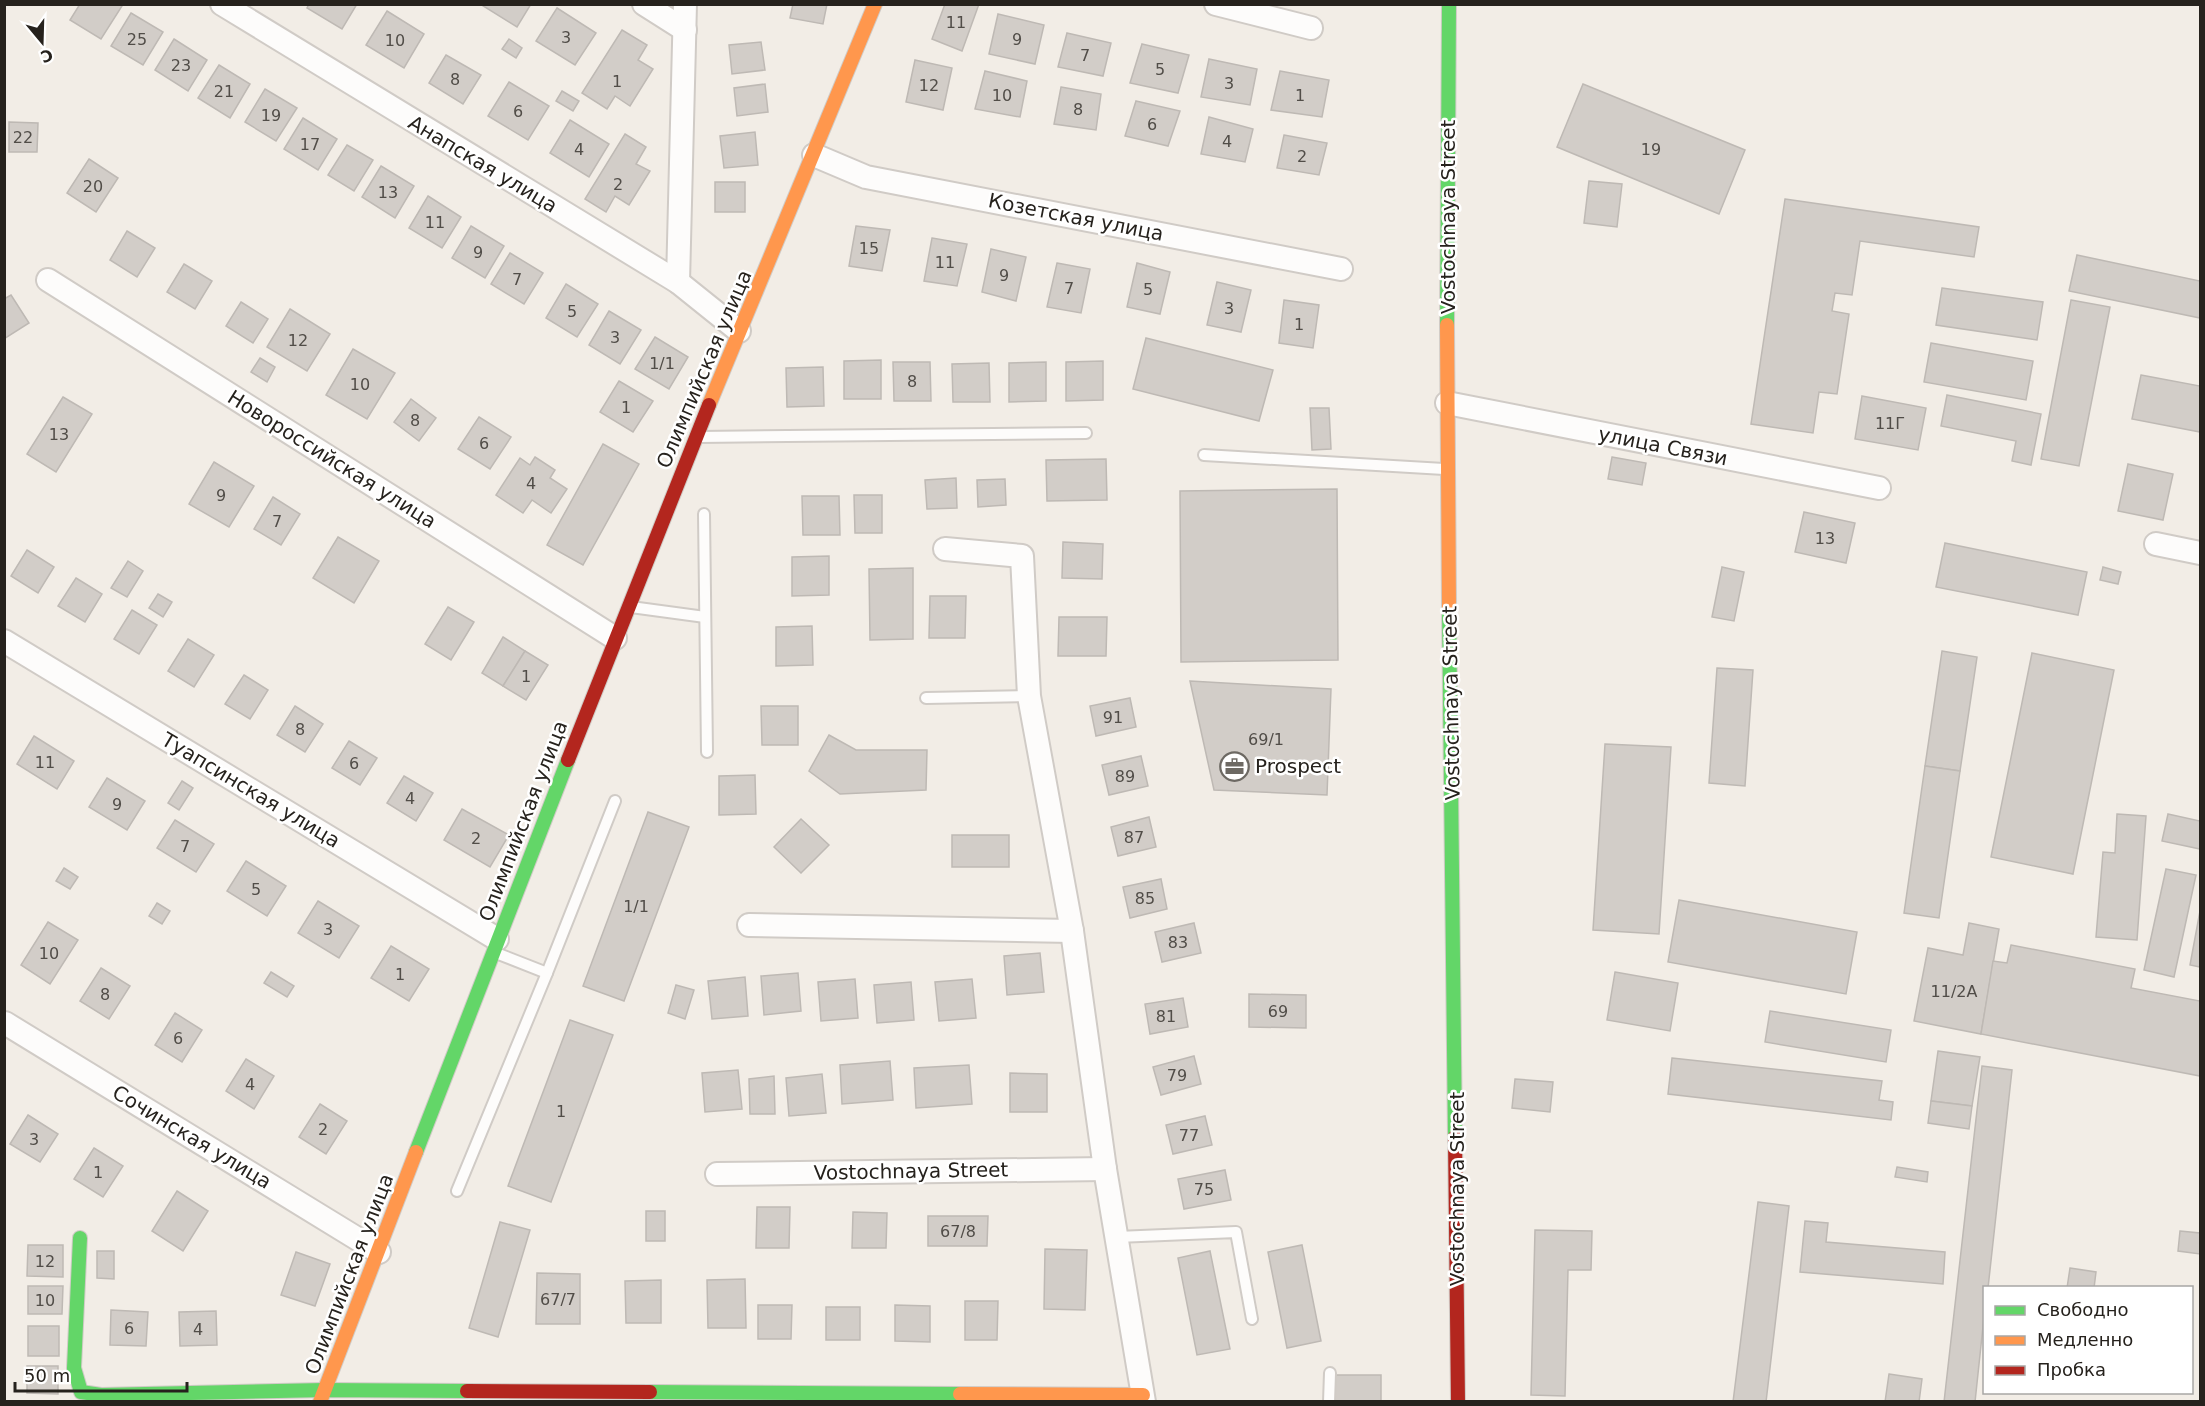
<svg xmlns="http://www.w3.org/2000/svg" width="2205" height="1406" font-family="'DejaVu Sans',sans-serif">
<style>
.building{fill:#d2cdc8;stroke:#beb9b4;stroke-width:1.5}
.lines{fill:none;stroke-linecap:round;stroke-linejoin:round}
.lane-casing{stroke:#d0cbc6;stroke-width:14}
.street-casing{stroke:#d0cbc6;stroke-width:26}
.fast-casing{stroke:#d0cbc6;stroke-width:16}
.slow-casing{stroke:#d0cbc6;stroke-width:16}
.jam-casing{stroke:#d0cbc6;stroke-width:16}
.lane{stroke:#fdfcfb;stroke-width:10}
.street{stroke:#fdfcfb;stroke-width:22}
.fast{stroke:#63d668;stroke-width:14}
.slow{stroke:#ff974d;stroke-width:14}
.jam{stroke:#b3261e;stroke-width:14}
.labels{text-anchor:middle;stroke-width:5;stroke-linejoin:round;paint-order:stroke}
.number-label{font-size:16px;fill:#514d48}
.street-label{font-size:20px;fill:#26221d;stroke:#fff}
.poi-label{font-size:20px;fill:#26221d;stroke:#fff;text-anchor:start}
</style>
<rect width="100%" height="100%" fill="#f2ede6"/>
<g class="building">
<path d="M80 4H119L122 6 101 39 70 20Z"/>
<path d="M309 4H357L342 29 307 8Z"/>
<path d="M480 4H531L517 27Z"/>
<path d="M793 4H827L823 24 790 18Z"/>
<path d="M945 4H979L962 51 932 39Z"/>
<path d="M557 8 596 33 575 65 536 41Z"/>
<path d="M387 11 424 34 404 68 366 45Z"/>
<path d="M131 13 163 32 143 65 111 46Z"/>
<path d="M998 14 1044 25 1035 64 989 54Z"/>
<path d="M622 30 647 45 638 60 653 69 630 106 615 96 607 109 582 93Z"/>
<path d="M1067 33 1111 43 1103 76 1058 67Z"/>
<path d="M174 39 207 60 188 91 155 70Z"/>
<path d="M509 39 522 48 516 58 502 49Z"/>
<path d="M761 42 765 70 732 74 729 45Z"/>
<path d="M1142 44 1189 55 1178 93 1130 83Z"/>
<path d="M446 55 481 75 463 104 429 83Z"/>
<path d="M1209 59 1257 69 1250 105 1201 97Z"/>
<path d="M915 60 952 68 943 110 906 102Z"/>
<path d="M219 65 250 84 230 118 198 98Z"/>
<path d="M985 71 1027 81 1020 117 975 109Z"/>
<path d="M1280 71 1329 80 1322 117 1271 110Z"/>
<path d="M509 82 549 106 528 140 488 116Z"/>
<path d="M765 84 768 112 737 116 734 88Z"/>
<path d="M1583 84 1745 150 1719 214 1557 147Z"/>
<path d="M1061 87 1101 94 1096 130 1054 124Z"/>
<path d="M265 89 297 108 276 141 245 122Z"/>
<path d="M562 91 579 101 573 111 556 101Z"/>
<path d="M1136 101 1180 111 1168 146 1125 136Z"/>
<path d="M1209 117 1253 129 1245 162 1201 154Z"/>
<path d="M303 118 337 139 318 170 284 149Z"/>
<path d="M570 120 609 144 589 177 550 153Z"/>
<path d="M9 122 38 123 37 152H9Z"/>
<path d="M755 132 758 165 724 168 720 136Z"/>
<path d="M625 134 646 147 636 164 650 171 629 205 615 196 606 212 585 199Z"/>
<path d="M1284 135 1327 143 1319 175 1277 168Z"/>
<path d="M347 145 373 160 354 191 328 175Z"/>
<path d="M89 159 118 178 96 212 67 193Z"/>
<path d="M381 166 414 186 395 218 362 197Z"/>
<path d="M1589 181 1622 184 1617 227 1584 223Z"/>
<rect x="715" y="182" width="30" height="30"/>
<path d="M428 196 461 217 442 248 409 228Z"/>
<path d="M1785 199 1979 227 1974 257 1860 241 1852 295 1835 293 1832 311 1849 314 1837 394 1819 392 1813 433 1751 424Z"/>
<path d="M471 226 504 246 485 278 452 258Z"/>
<path d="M856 226 890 230 882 271 849 266Z"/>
<path d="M127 231 155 248 137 277 110 260Z"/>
<path d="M932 238 967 244 957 286 924 281Z"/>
<path d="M991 249 1026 257 1016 301 982 292Z"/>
<path d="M510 253 543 273 524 304 491 284Z"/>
<path d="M2077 255 2200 281V318L2069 291Z"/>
<path d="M1057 263 1090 269 1081 313 1047 307Z"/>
<path d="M1137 263 1170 272 1160 314 1127 307Z"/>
<path d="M184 264 212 281 195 309 167 292Z"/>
<path d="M1217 282 1251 290 1241 332 1207 325Z"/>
<path d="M566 284 598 304 577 337 546 318Z"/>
<path d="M1942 288 2043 302 2037 340 1936 325Z"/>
<path d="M11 295 29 323 4 339V299Z"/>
<path d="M1284 300 1319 305 1313 348 1279 343Z"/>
<path d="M2071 300 2110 307 2079 466 2041 459Z"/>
<path d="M241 302 268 319 253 343 226 326Z"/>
<path d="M290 309 330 334 307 371 267 347Z"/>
<path d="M609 311 641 330 620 364 589 345Z"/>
<path d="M655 337 688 357 669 389 635 369Z"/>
<path d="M1146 338 1273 370 1259 421 1133 389Z"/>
<path d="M1931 343 2033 361 2026 400 1924 382Z"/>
<path d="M353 349 395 373 367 419 326 395Z"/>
<path d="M260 358 275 367 267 382 251 372Z"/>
<path d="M881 360V399H844V361Z"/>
<path d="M1103 361V400L1066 401V362Z"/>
<path d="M893 362H930L931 401H894Z"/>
<path d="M1046 362V401L1009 402V363Z"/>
<path d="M989 363 990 402H953L952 364Z"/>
<path d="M823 367 824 406 787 407 786 368Z"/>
<path d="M2141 375 2200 386V432L2132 419Z"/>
<path d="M619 381 653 401 633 432 600 412Z"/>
<path d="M1947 395 2041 414 2031 465 2012 461 2016 441 1941 426Z"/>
<path d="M1862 396 1926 408 1918 450 1855 439Z"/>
<path d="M63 397 92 414 56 472 27 454Z"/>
<path d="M411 399 436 418 419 441 394 422Z"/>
<path d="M1310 408H1329L1331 449 1312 450Z"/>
<path d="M479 417 511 437 490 469 458 449Z"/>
<path d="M603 444 639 464 583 565 547 545Z"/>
<path d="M535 457 555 470 550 478 567 489 551 513 532 500 523 513 496 495 520 458 530 465Z"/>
<path d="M1612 457 1646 463 1642 485 1608 479Z"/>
<path d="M1106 459 1107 500 1047 501 1046 460Z"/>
<path d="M214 462 254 486 229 527 189 504Z"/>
<path d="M2128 464 2173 474 2163 520 2118 511Z"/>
<path d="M956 478 957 508 927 509 925 480Z"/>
<path d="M1005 479 1006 505 978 507 977 480Z"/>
<path d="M1337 489 1338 660 1181 662 1180 491Z"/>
<path d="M854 495H882V533H855Z"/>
<path d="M802 496H839L840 535H803Z"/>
<path d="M273 497 300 514 281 545 254 529Z"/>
<path d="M1804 512 1855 523 1846 563 1795 552Z"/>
<path d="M338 537 379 561 354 603 313 578Z"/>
<path d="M1063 542 1103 544 1102 579 1062 578Z"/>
<path d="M1945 543 2087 572 2078 615 1936 587Z"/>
<path d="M27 550 54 567 38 593 11 576Z"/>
<path d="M829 556V595L792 596V557Z"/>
<path d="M128 561 143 571 127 597 111 588Z"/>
<path d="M1722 567 1744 572 1734 621 1712 617Z"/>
<path d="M2103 567 2121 572 2118 584 2100 580Z"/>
<path d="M913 568V639L870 640 869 569Z"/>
<path d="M76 578 102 594 85 622 58 606Z"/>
<path d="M158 594 172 602 163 617 149 608Z"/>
<path d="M930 596H966L965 638H929Z"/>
<path d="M448 607 474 622 451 660 425 644Z"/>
<path d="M132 610 157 625 139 654 114 639Z"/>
<path d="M1059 617H1107L1106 656H1058Z"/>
<path d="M812 626 813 665 776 666V627Z"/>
<path d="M503 637 525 651 503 686 482 673Z"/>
<path d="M188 639 214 655 194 687 168 671Z"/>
<path d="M525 651 548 665 526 700 503 686Z"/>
<path d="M1942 651 1977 657 1960 771 1925 766Z"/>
<path d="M2032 653 2114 670 2073 874 1991 857Z"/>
<path d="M1717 668 1753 670 1745 786 1709 783Z"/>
<path d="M244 675 268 690 250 719 225 704Z"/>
<path d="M1190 681 1331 689 1327 795 1214 790Z"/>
<path d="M1130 698 1136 727 1096 736 1090 706Z"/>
<path d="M295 706 323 724 305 752 277 735Z"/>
<path d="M761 706H798V745H762Z"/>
<path d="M829 735 856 750H927L926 790 840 794 809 771Z"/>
<path d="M34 736 74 761 57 789 17 764Z"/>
<path d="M349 741 377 758 360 785 332 768Z"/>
<path d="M1605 744 1671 747 1659 934 1593 930Z"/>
<path d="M1141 756 1148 786 1109 795 1102 765Z"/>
<path d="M1925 766 1960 771 1939 918 1904 913Z"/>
<path d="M755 775 756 814 719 815V776Z"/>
<path d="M404 776 433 793 416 821 387 803Z"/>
<path d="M107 778 145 801 127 830 89 807Z"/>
<path d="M182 781 193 788 179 810 168 803Z"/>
<path d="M462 809 509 835 490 867 444 840Z"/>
<path d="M648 812 689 827 624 1001 583 986Z"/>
<path d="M2117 814 2146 816 2137 940 2096 937 2103 852 2115 853Z"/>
<path d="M2168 814 2200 821V849L2162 841Z"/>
<path d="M1149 817 1156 847 1118 856 1111 827Z"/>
<path d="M801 819 829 845 801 873 774 847Z"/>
<path d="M175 820 214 844 196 872 157 848Z"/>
<rect x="952" y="835" width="57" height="32"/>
<path d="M246 861 286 886 267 916 227 891Z"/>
<path d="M64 868 78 877 70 889 56 881Z"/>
<path d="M2166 869 2196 875 2174 977 2144 970Z"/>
<path d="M1161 879 1167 909 1130 918 1123 887Z"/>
<path d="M1679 900 1857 932 1846 994 1668 962Z"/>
<path d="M318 901 359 926 339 958 298 933Z"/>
<path d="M157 903 170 911 162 924 149 916Z"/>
<path d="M2200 911V967L2190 965Z"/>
<path d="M48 922 78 940 50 984 21 965Z"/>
<path d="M1194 923 1201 953 1162 962 1155 932Z"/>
<path d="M1969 923 1999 929 1981 1034 1914 1021 1928 948 1963 955Z"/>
<path d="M2011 945 2135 969 2131 988 2200 1001V1076L1981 1034 1993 961 2007 963Z"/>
<path d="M391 946 429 969 409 1001 371 978Z"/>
<path d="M1040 953 1044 992 1007 995 1004 956Z"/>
<path d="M101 968 130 986 109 1019 80 1001Z"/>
<path d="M271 972 294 986 287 997 264 983Z"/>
<path d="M1615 972 1678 983 1670 1031 1607 1020Z"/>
<path d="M798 973 801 1011 764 1015 761 976Z"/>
<path d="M745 977 748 1016 712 1019 708 981Z"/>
<path d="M855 979 858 1018 821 1021 818 982Z"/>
<path d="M972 979 976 1018 939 1021 935 982Z"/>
<path d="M911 982 914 1020 877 1023 874 985Z"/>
<path d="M676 985 694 990 685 1019 668 1013Z"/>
<path d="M1249 994 1306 995V1028L1249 1027Z"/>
<path d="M1183 998 1188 1027 1150 1034 1145 1004Z"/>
<path d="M1770 1011 1891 1030 1886 1062 1765 1042Z"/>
<path d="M175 1013 202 1030 182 1062 155 1045Z"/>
<path d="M570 1020 613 1035 551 1202 508 1186Z"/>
<path d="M1938 1051 1980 1057 1972 1106 1931 1101Z"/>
<path d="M1194 1056 1201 1084 1161 1095 1153 1067Z"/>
<path d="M1672 1058 1882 1081 1879 1100 1893 1102 1891 1120 1668 1094Z"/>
<path d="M246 1059 274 1076 254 1109 226 1091Z"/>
<path d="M890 1061 893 1100 842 1104 840 1065Z"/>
<path d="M969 1065 972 1104 916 1108 914 1068Z"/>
<path d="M1982 1066 2012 1070 1988 1288H1984V1317L1975 1402H1944Z"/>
<path d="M738 1070 742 1109 705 1112 702 1073Z"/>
<path d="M1010 1073 1047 1074V1112H1010Z"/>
<path d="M822 1074 826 1113 789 1116 786 1078Z"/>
<path d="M774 1076 775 1114H750L749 1079Z"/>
<path d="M1515 1079 1553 1082 1550 1112 1512 1108Z"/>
<path d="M1931 1101 1972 1106 1969 1129 1928 1123Z"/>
<path d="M320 1104 347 1121 326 1154 299 1137Z"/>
<path d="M28 1115 58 1134 40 1162 10 1144Z"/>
<path d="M1205 1116 1212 1145 1173 1154 1166 1125Z"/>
<path d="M94 1148 123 1166 103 1197 74 1179Z"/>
<path d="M1897 1167 1928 1172 1927 1182 1895 1177Z"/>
<path d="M1225 1170 1231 1200 1184 1209 1178 1179Z"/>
<path d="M177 1191 208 1211 183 1251 152 1231Z"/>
<path d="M1758 1202 1789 1206 1766 1402H1733Z"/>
<path d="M757 1207H790L789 1248H756Z"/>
<rect x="646" y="1211" width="19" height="30"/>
<path d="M853 1212 887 1213 886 1248H852Z"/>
<path d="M928 1216H988L987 1246H928Z"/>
<path d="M1805 1221 1828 1223 1826 1242 1945 1252 1943 1284 1800 1272Z"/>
<path d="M500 1222 530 1230 498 1337 469 1328Z"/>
<path d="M1535 1230 1592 1231 1591 1270H1568L1565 1396 1531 1395Z"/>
<path d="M2180 1231 2200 1233V1254L2178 1251Z"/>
<path d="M28 1245H63V1277L27 1276Z"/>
<path d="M1302 1245 1321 1341 1287 1348 1268 1252Z"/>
<path d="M1045 1249 1087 1250 1085 1310 1044 1309Z"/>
<path d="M97 1251H114V1279L97 1278Z"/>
<path d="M1210 1251 1230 1349 1197 1355 1178 1258Z"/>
<path d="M296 1252 330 1264 315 1306 281 1295Z"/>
<path d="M2070 1268 2096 1272 2094 1288H2067Z"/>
<path d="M537 1273 580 1274V1324H536Z"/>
<path d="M745 1279 746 1328H708L707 1280Z"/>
<path d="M661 1280V1323H626L625 1281Z"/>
<path d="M28 1286H63L62 1314H28Z"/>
<path d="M965 1301H998L997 1340H965Z"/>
<path d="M758 1305H792L791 1339H758Z"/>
<path d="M895 1305 930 1306V1342L895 1341Z"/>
<rect x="826" y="1307" width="34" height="33"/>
<path d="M111 1310 148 1312 146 1346 110 1345Z"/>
<path d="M216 1311 217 1345 180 1346 179 1312Z"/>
<rect x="28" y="1326" width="31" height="30"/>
<path d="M27 1366H58V1394L27 1393Z"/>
<path d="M1889 1374 1922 1379 1919 1402H1885Z"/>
<rect x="1335" y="1375" width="46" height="27"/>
</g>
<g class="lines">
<defs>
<g id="lane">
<path d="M699 437 1086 433"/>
<path d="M1204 455 1444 469"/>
<path d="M704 514 707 752"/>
<path d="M631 607 705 617"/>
<path d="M926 698 1029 696"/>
<path d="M496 953 547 973 615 801"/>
<path d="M457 1191 547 973"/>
<path d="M1117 1237 1236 1232 1252 1319"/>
<path d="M1329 1402 1330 1373"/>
</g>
<g id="street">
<path d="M222 4 678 282 739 331"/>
<path d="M644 4 685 30"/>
<path d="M1216 4 1311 28"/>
<path d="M814 155 866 177 1341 269"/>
<path d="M48 280 615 638"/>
<path d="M678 282 685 4"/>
<path d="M1447 403 1879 488"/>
<path d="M2156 544 2200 553"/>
<path d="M945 549 1022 556 1029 696 1072 931 1105 1169 1144 1402"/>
<path d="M4 641 497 939"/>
<path d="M749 925 1072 931"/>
<path d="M5 1023 379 1252"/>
<path d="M717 1174 1105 1169"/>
</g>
<g id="fast">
<path d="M1447 325 1449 4"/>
<path d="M1449 607 1455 1137"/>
<path d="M416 1152 568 760"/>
<path d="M80 1238 74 1368 81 1392 101 1395 324 1390 467 1391"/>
<path d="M650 1392 960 1394"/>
</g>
<g id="slow">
<path d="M1447 325 1449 607"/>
<path d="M709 405 875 4"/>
<path d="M960 1394 1143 1395"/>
<path d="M320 1402 416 1152"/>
</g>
<g id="jam">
<path d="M568 760 709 405"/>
<path d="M1455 1137 1458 1402"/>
<path d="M467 1391 650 1392"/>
</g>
</defs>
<use href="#lane" class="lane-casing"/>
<use href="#street" class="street-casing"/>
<use href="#fast" class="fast-casing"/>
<use href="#slow" class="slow-casing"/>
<use href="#jam" class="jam-casing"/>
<use href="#lane" class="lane"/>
<use href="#street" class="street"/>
<use href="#fast" class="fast"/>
<use href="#slow" class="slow"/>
<use href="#jam" class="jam"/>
</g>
<defs>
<symbol id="office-ring" viewBox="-11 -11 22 22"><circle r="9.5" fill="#fff" stroke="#6d6963" stroke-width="1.5"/><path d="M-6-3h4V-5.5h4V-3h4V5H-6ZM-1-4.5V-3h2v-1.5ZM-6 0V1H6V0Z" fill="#6d6963"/></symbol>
</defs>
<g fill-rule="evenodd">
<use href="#office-ring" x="1218" y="750" width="33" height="33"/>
</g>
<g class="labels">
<g class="number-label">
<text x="956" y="28">11</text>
<text x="566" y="43">3</text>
<text x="137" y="45">25</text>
<text x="1017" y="45">9</text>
<text x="395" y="46">10</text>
<text x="1085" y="61">7</text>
<text x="181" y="71">23</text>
<text x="1160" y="75">5</text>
<text x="455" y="85">8</text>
<text x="617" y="87">1</text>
<text x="1229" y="89">3</text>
<text x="929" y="91">12</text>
<text x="224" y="97">21</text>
<text x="1002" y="101">10</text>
<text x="1300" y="101">1</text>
<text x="1078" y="115">8</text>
<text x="518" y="117">6</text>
<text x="271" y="121">19</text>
<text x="1152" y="130">6</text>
<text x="23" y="143">22</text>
<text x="1227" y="147">4</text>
<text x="310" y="150">17</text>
<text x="579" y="155">4</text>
<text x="1651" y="155">19</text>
<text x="1302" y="162">2</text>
<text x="618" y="190">2</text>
<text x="93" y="192">20</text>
<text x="388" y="198">13</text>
<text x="435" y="228">11</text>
<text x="869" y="254">15</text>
<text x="478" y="258">9</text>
<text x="945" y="268">11</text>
<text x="1004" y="281">9</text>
<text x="517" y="285">7</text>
<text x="1069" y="294">7</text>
<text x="1148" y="295">5</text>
<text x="1229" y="314">3</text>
<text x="572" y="317">5</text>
<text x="1299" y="330">1</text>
<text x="615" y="343">3</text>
<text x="298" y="346">12</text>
<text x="662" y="369">1/1</text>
<text x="912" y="387">8</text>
<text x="360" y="390">10</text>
<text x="626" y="413">1</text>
<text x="415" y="426">8</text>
<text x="1890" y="429">11Г</text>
<text x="59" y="440">13</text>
<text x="484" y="449">6</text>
<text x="531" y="489">4</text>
<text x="221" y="501">9</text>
<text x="277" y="527">7</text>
<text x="1825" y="544">13</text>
<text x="526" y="682">1</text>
<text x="1113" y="723">91</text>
<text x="300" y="735">8</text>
<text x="1266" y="745">69/1</text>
<text x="45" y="768">11</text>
<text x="354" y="769">6</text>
<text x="1125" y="782">89</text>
<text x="410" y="804">4</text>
<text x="117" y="810">9</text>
<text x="1134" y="843">87</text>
<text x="476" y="844">2</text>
<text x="185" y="852">7</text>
<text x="256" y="895">5</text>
<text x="1145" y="904">85</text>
<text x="636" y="912">1/1</text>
<text x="328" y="935">3</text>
<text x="1178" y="948">83</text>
<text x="49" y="959">10</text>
<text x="400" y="980">1</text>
<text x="1954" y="997">11/2А</text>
<text x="105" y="1000">8</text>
<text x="1278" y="1017">69</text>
<text x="1166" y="1022">81</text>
<text x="178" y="1044">6</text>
<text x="1177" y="1081">79</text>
<text x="250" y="1090">4</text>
<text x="561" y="1117">1</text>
<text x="323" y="1135">2</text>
<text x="1189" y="1141">77</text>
<text x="34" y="1145">3</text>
<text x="98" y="1178">1</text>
<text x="1204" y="1195">75</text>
<text x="958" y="1237">67/8</text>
<text x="45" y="1267">12</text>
<text x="558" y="1305">67/7</text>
<text x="45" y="1306">10</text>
<text x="129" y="1334">6</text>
<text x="198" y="1335">4</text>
</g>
<g class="street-label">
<text transform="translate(483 164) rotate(31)" y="7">Анапская улица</text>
<text transform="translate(1076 217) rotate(11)" y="7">Козетская улица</text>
<text transform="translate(1448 217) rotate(-90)" y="7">Vostochnaya Street</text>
<text transform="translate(704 369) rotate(-67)" y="7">Олимпийская улица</text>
<text transform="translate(1663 446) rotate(11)" y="7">улица Связи</text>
<text transform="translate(332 459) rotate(32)" y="7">Новороссийская улица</text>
<text transform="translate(1451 703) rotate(-91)" y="7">Vostochnaya Street</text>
<text transform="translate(251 790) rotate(31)" y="7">Туапсинская улица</text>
<text transform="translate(523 821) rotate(-69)" y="7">Олимпийская улица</text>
<text transform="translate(192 1137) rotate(31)" y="7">Сочинская улица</text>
<text transform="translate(911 1171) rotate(-1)" y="7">Vostochnaya Street</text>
<text transform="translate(1457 1189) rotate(-90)" y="7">Vostochnaya Street</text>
<text transform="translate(349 1274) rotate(-69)" y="7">Олимпийская улица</text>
</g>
<g class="poi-label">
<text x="1255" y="773">Prospect</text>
</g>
</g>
<rect width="2205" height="1406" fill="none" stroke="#26221d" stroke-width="12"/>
<rect x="1983" y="1286" width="210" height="108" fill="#ffffff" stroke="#a8a7a5" stroke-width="1.5"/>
<rect x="1995" y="1306" width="30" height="9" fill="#63d668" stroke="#a8a7a5" stroke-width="1.5"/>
<text x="2037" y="1316" font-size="18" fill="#26221d">Свободно</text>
<rect x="1995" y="1336" width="30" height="9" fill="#ff974d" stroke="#a8a7a5" stroke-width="1.5"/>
<text x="2037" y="1346" font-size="18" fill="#26221d">Медленно</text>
<rect x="1995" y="1366" width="30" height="9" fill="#b3261e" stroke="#a8a7a5" stroke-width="1.5"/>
<text x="2037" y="1376" font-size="18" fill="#26221d">Пробка</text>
<g transform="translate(42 42) rotate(161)" stroke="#ffffff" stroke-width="4.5" paint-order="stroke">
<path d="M0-4.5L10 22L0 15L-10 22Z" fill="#26221d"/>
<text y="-9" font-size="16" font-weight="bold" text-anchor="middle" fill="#26221d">С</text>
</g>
<path d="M15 1382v9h172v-9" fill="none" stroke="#26221d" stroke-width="3"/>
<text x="24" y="1382" font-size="18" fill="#26221d" stroke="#ffffff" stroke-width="4.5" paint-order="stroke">50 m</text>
</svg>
